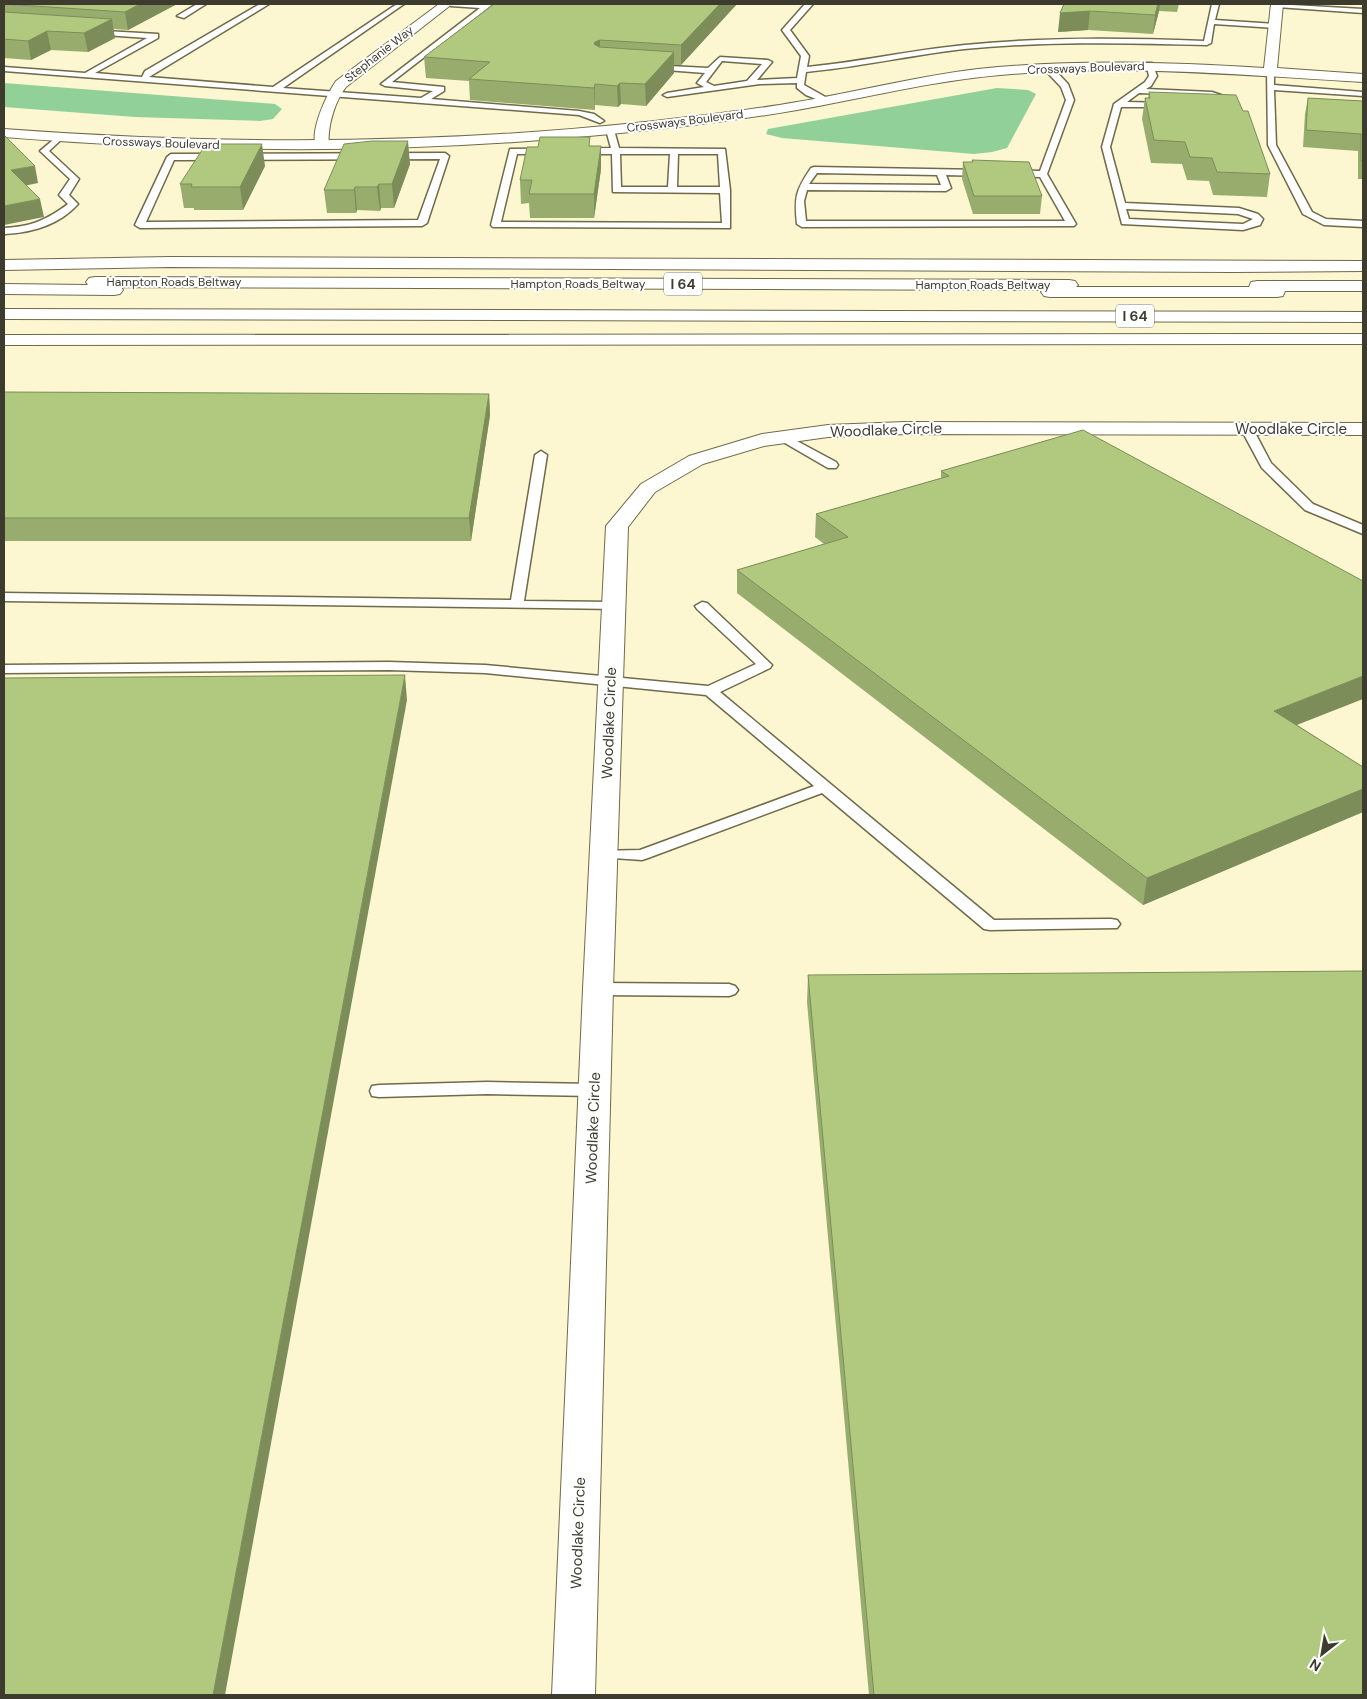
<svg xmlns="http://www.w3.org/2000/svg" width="1367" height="1699" font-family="'DM Sans',sans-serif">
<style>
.water{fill:#91d098}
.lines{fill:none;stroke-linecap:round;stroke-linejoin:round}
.service-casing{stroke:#6f6a4a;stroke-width:3}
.minor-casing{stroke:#6f6a4a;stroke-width:2}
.tertiary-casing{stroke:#6f6a4a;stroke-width:2}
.motorway-casing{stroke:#6f6a4a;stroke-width:2}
.service{fill:#fff;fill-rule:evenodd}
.minor{fill:#fff;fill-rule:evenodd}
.tertiary{fill:#fff;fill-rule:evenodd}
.motorway{fill:#fff;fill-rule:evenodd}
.wall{fill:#98ad6d}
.shaded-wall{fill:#7c8d59}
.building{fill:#b1c97f;stroke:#7c8d59}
.labels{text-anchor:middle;stroke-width:4;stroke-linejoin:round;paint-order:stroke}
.far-street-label{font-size:12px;fill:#3d3b2d;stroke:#fff}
.shield{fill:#fff;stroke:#77766c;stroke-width:1}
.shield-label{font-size:14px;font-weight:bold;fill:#3d3b2d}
.street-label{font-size:15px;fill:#3d3b2d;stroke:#fff}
</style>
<rect width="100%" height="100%" fill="#fcf6d1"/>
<g class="water">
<path d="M4 83 275 104 282 109 273 119 260 121 135 117 4 107Z"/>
<path d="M997 88 1028 90 1036 94 1007 148 992 152 974 154 782 138 766 134 768 129Z"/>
</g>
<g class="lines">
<defs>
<g id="service">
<path d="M197 4H206L184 18 177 16Z"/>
<path d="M260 4H269L149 77 273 87 397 4H404L283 88 421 98 433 91 385 86 381 84 480 8 451 6 448 4H493L392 82 444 87V91L431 99 579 111 594 114 604 121 600 123 579 115 4 71V67L85 73 147 38 91 34H88V30L158 34V38L95 73 142 77 145 71Z"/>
<path d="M805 4H813L790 30 809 56 807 67C860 62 912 50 965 45 1044 37 1124 38 1204 41L1212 4H1219L1215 20 1275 24 1279 26 1275 28 1214 24 1211 43 1207 45C1126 43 1045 41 964 49 911 55 859 67 806 72L804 85 829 99V103H826L806 95 797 88V83L760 84 667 97 663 95 667 93 704 87 697 83 705 73 653 69H650V65L708 68 720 57 768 60 772 62 757 80 797 78 801 56 782 30ZM722 61 762 64 747 81 714 86 706 82Z"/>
<path d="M1274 4 1363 9V13L1277 7 1275 6Z"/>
<path d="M1146 63H1152L1157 76 1151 86 1146 89 1212 92 1221 95 1223 101 1219 107 1210 108 1206 106 1215 101 1210 96 1139 93 1127 102 1166 103 1170 105 1166 107H1121L1110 147 1125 203 1239 208 1258 214 1263 219 1260 225 1243 230 1122 224 1102 147 1114 104 1145 82 1149 76ZM1126 209 1238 214 1253 219 1243 224 1129 219Z"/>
<path d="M1044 65H1050L1068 84 1074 100 1047 174 1076 224 1074 226 802 227 797 224C794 197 796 190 811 168L814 167 983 170 987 173 983 176 946 175 951 188 946 191 807 190 804 201 806 221H1065L1040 177 1012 176 1008 173 1012 170 1040 171 1066 100 1061 87 1044 69ZM817 173 937 175 941 185 809 184Z"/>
<path d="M1267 70 1274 72V85L1363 92V96L1274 90 1276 145 1312 212 1326 219 1363 221V227L1324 225 1303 214 1268 145Z"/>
<path d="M610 127 614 130 619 148 725 149 730 190V228L493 227 491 225 510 149 611 148 606 130ZM517 154H612L613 192 720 193 722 223 501 222ZM620 154H670L668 187H621ZM678 154H718L720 187H677Z"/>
<path d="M59 135 63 138 49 151 79 179 69 195 78 204C59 225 31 233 4 234V228C30 227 47 220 68 204L59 195 70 179 40 151Z"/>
<path d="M445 153 449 156 427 223 422 226 140 228 135 225 167 157 171 154ZM440 159 418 220 146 222 174 160Z"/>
<path d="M1247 426 1253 429 1271 463 1313 504 1363 525V534L1305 510 1262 468 1241 429Z"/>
<path d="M782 433 836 462 838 465 836 468H828L778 439 776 437Z"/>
<path d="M541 451 547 455 524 601 614 602 621 606 619 609 4 601V593L511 600 535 455Z"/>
<path d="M702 602 707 603 772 665 770 668 720 692 994 920 1111 919 1117 920 1120 924 1117 928 990 930 984 929 822 793 648 858 642 860 598 857 596 854 598 851 640 850 814 786 706 695 485 673 389 670 4 673V665L389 662 485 665 708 686 756 664 697 609 695 606Z"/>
<path d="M598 983 729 984 735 986 738 990 735 994 729 996 598 995 592 993 589 989 592 985Z"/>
<path d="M487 1082 594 1084 601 1085 603 1090 601 1095 594 1096 487 1094 379 1097 372 1096 370 1091 372 1086 379 1085Z"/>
</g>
<g id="minor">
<path d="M439 4H452L346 87C335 101 327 127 329 145L327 148H317C308 133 327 94 336 81Z"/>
<path d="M905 422 1363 423V435L905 434 828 437 764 446 703 464 655 492 628 527 613 989 595 1695H552L583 989 606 526 641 484 689 456 762 434 828 425Z"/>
</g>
<path id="tertiary" d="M1271 4H1283L1277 68 1363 74V82C1242 75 1121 64 1000 75 932 81 865 98 797 110 732 121 666 129 600 135 402 154 202 153 4 137V129C218 145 432 145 645 122 696 116 746 111 797 102 857 92 917 76 978 69 1073 59 1169 62 1264 68Z"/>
<g id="motorway">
<path d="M169 257 1363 261V271L1232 272 169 267 4 270V260Z"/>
<path d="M95 277 1069 280 1075 281 1078 285 1076 287H1249L1251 282 1257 281H1363V291H1285L1283 296 1277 297H1050L1044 296 1041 292 1043 290 121 287 123 290 120 294 114 295 4 294V284L88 285 86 282 89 278Z"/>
<path d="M4 309 1363 312V322L4 319Z"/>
<path d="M1363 334V344L4 345V335Z"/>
</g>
</defs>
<use href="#service" class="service-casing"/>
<use href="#minor" class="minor-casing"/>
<use href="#tertiary" class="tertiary-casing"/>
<use href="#motorway" class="motorway-casing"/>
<use href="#service" class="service"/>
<use href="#minor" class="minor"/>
<use href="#tertiary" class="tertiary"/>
<use href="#motorway" class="motorway"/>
</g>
<g class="wall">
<path d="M4 4H177L128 30 113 29 115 38 88 52 51 50 31 60 4 58Z"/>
<path d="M494 4H740H737L681 65H674V73L646 106 621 104 618 107 595 105V110L470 100 469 81 426 78 424 57Z"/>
<path d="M1064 4H1179L1177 12 1159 11 1153 34 1088 30 1058 32Z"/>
<path d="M1149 92 1243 111 1270 174 1267 197 1213 195 1209 181 1187 180 1182 164 1151 163 1142 119 1145 98H1148Z"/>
<path d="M1308 98 1363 101V179H1358V151L1303 147 1305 114Z"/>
<path d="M590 146H601V169L594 218H530L529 203 521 204 520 180Z"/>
<path d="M972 160 1042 196 1040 214H973L962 179 963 162H972Z"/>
<path d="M410 164 394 208H381L380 211 357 210 356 213H327L324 190Z"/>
<path d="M265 166 243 210H194V208H184L180 184Z"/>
<path d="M4 392 489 394 490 415 471 541H4Z"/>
<path d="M1083 430 1297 725 1363 767V812L1143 905 737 593V570L824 544 815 537 816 514 941 478V471Z"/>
<path d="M808 975 1363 1695H869L807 1002Z"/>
</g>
<g class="shaded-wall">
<path d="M140 4H177L128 30 125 12Z"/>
<path d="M720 4H737L681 65V45Z"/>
<path d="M1158 4H1160L1159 11 1153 34 1155 15Z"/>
<path d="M1090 11 1088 30 1058 32 1060 13Z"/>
<path d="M112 19 115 38 88 52 84 33Z"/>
<path d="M47 31 51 50 31 60 28 41Z"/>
<path d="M600 40V60L594 44 595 42Z"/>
<path d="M674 52V73L646 106 645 84Z"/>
<path d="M620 83 621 104 618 107 617 86Z"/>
<path d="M595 84V110L594 88Z"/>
<path d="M408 141 410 164 394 208 392 184Z"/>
<path d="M262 144 265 166 243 210 240 187Z"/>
<path d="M601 146V169L594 218V194Z"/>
<path d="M35 166 38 183 14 188 11 170Z"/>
<path d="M379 184 381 208 380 211 377 187Z"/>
<path d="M355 187 357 210 356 213 354 190Z"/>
<path d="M40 199 44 217 4 225V206Z"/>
<path d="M489 394 490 415 471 541 469 518Z"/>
<path d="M405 675 407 700 225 1695H213Z"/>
<path d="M1363 676V699L1269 736 1274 711Z"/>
<path d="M1363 789V812L1143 905 1147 878Z"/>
</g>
<g class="building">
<path d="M4 4H140L125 12Z"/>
<path d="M494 4H720L681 45 600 40 595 42 594 44 599 47 674 52 645 84 620 83 617 86 595 84 594 88 469 79 490 62 424 57Z"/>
<path d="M1064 4H1158L1155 15 1090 11 1060 13Z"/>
<path d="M4 12 112 19 84 33 47 31 28 41 4 39Z"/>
<path d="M1149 92 1236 95 1243 111H1248L1270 174 1217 172 1212 158 1190 157 1185 142 1154 140 1145 98H1150Z"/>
<path d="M1308 98 1363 101V161H1361V134L1306 130Z"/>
<path d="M4 135 35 166 11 170 40 199 4 206Z"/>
<path d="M540 137H590L589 146H601L594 194H529L532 180H520L527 147H538Z"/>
<path d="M372 141H408L392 184H379L377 187H355L354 190H324L344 144Z"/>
<path d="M206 144H262L240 187H191L192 184H180Z"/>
<path d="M972 160 1029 162 1042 196H974L963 162H973Z"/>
<path d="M4 392 489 394 469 518H4Z"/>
<path d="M1083 430 1363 581V676L1274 711 1363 767V789L1147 878 737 570 848 537 816 514 949 476 941 471Z"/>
<path d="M405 675 213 1695H4V678Z"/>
<path d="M1363 971V1695H874L808 975Z"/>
</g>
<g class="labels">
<g class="far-street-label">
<text transform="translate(379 54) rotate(-38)" y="4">Stephanie Way</text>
<text transform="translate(1086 68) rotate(-2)" y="4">Crossways Boulevard</text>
<text transform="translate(685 121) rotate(-7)" y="4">Crossways Boulevard</text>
<text transform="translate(161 143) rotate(2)" y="4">Crossways Boulevard</text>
<text x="174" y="286">Hampton Roads Beltway</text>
<text x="578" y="288">Hampton Roads Beltway</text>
<text x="983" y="289">Hampton Roads Beltway</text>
</g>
<g class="shield">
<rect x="664" y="272.5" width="38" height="23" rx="4"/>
<rect x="1116" y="304.5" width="38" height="23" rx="4"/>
</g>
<g class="shield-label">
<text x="683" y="289">I 64</text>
<text x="1135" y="321">I 64</text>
</g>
<g class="street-label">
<text x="1291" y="434">Woodlake Circle</text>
<text transform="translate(886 430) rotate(-2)" y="5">Woodlake Circle</text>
<text transform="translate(609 723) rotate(-88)" y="5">Woodlake Circle</text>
<text transform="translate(593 1128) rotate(-88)" y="5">Woodlake Circle</text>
<text transform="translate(578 1533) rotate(-88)" y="5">Woodlake Circle</text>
</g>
</g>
<rect width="1367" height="1699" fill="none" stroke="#3d3b2d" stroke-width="10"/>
<g transform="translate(1322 1654) rotate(211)" stroke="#ffffff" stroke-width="4" paint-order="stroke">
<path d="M0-4L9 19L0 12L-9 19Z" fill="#3d3b2d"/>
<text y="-8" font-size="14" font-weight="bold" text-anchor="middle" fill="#3d3b2d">N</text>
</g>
</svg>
